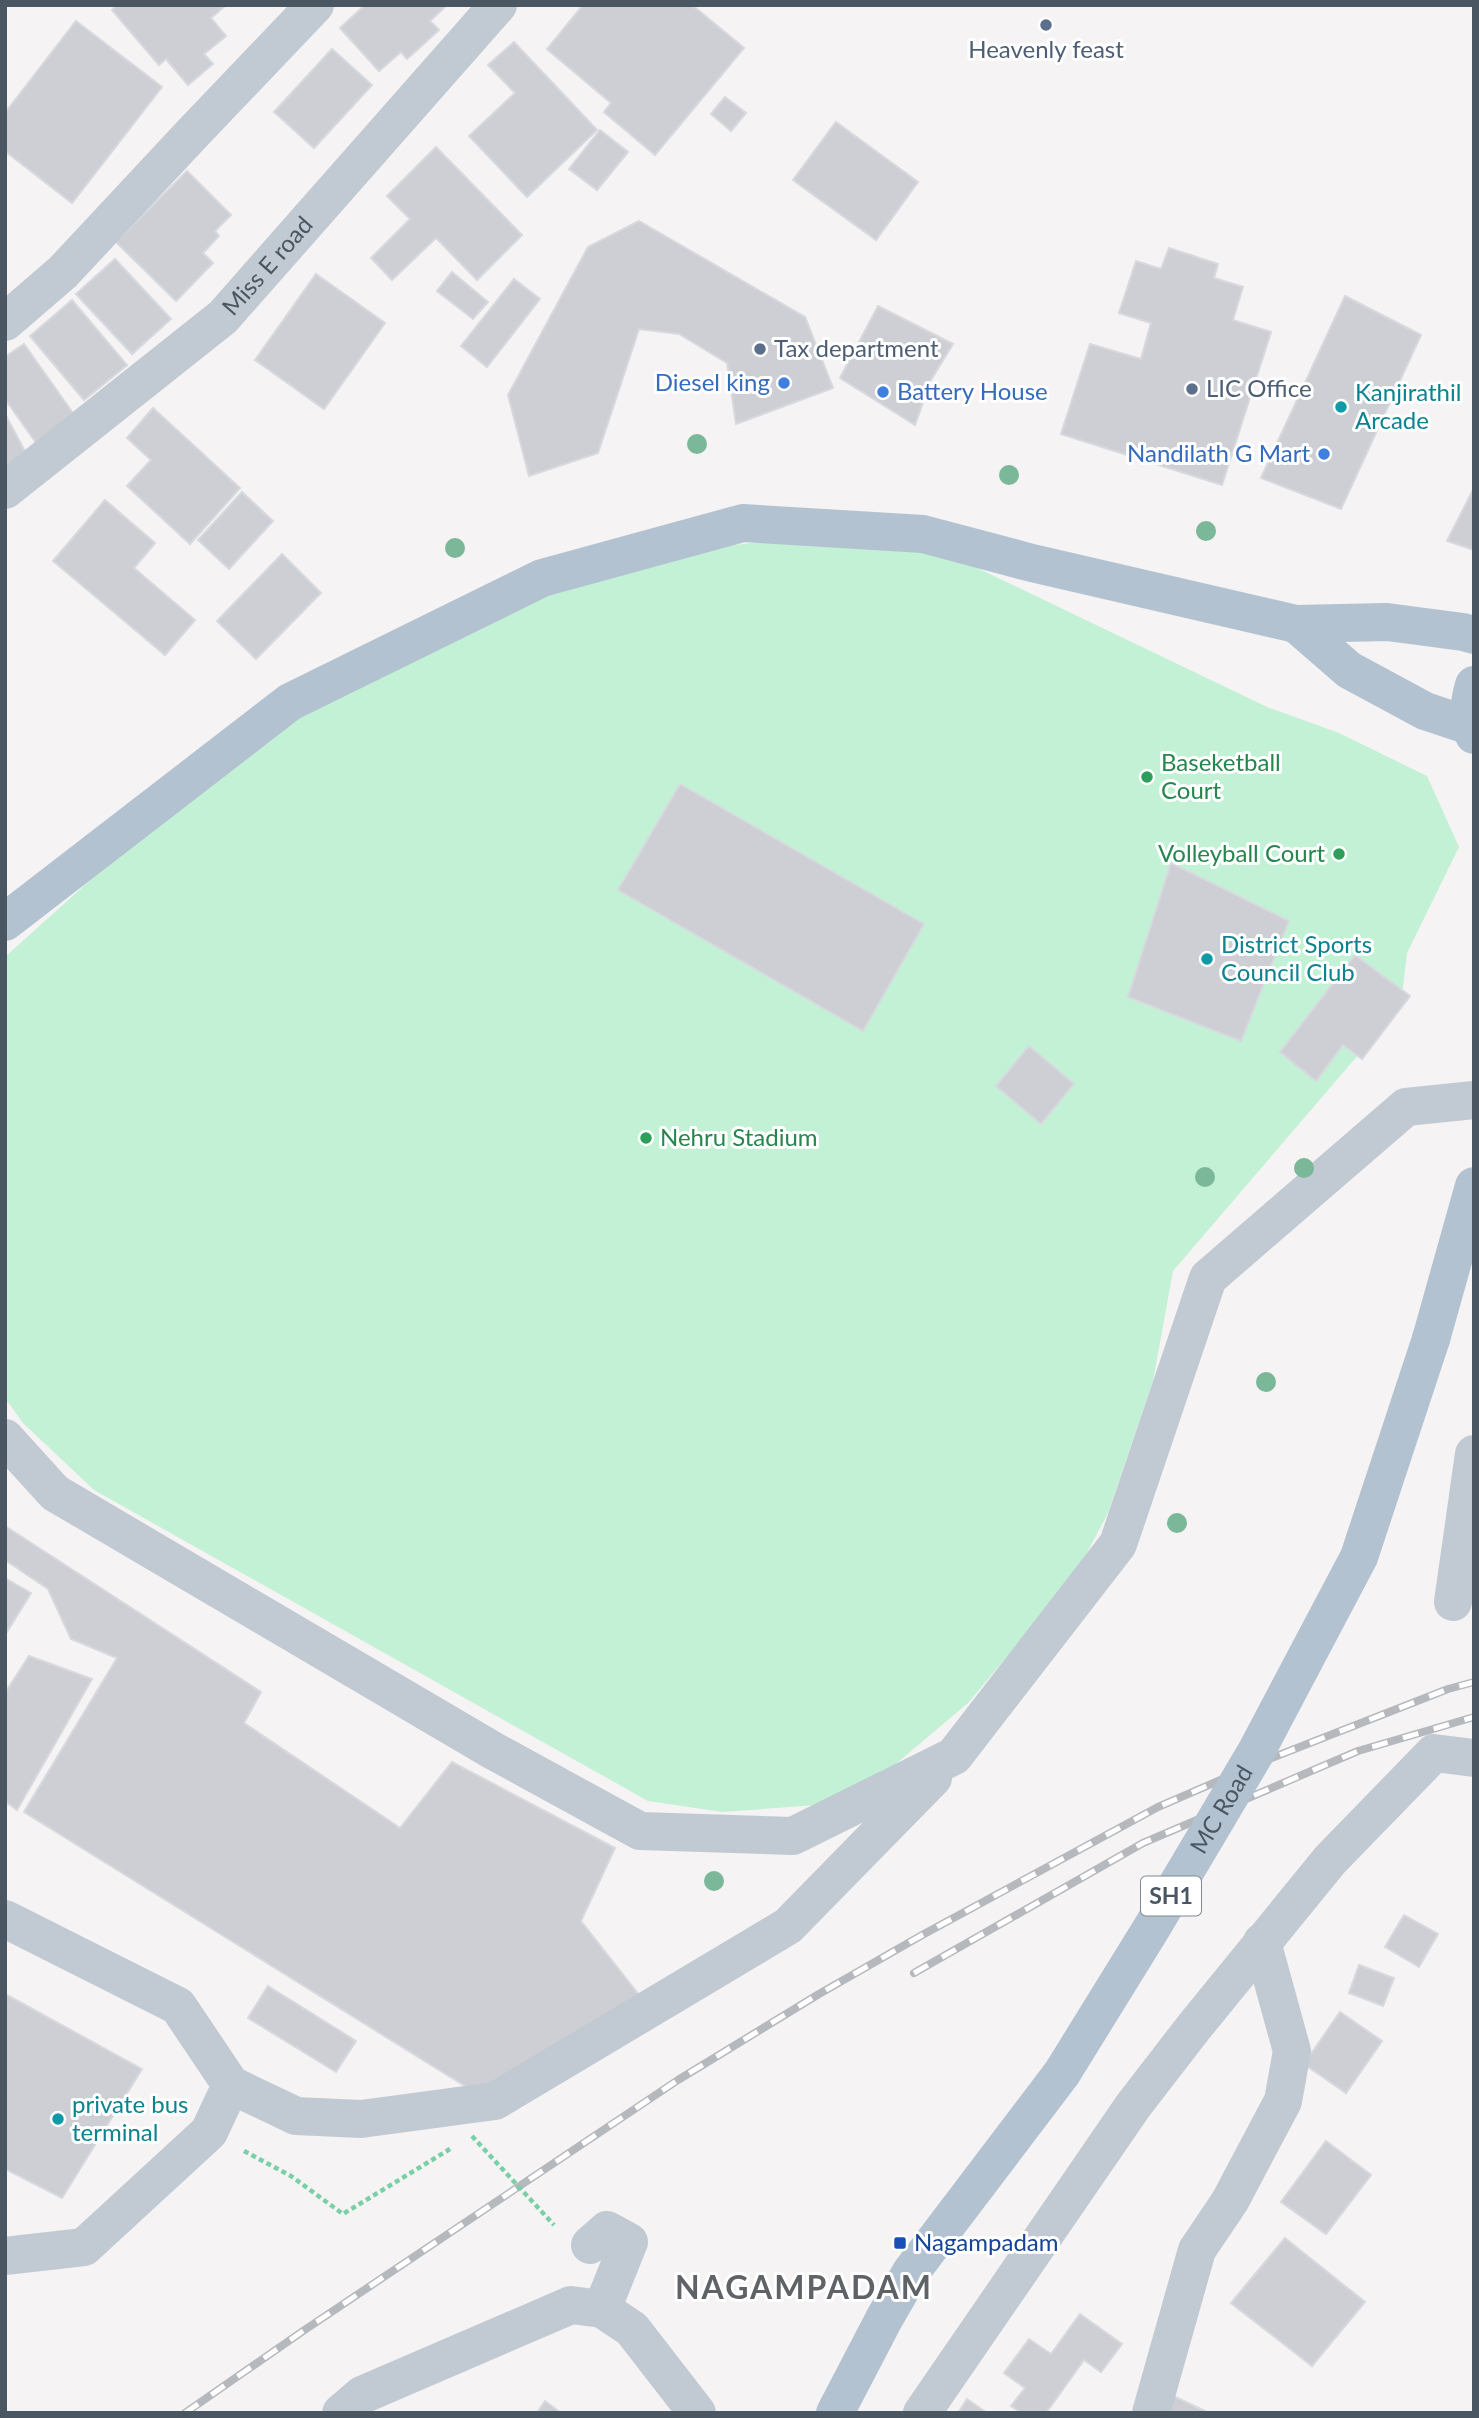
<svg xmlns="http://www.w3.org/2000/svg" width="1479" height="2418" font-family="Lato,sans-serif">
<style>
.green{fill:#c3f1d5}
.building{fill:#cdcfd5;stroke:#d7d9de;stroke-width:2}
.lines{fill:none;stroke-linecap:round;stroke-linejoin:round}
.path{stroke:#7ad0a6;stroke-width:4.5;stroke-dasharray:5 3.5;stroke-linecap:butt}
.minor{stroke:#c1cad2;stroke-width:38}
.major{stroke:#b3c2d1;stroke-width:38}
.rail-casing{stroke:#b5b8bd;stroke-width:8}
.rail{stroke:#fff;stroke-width:5;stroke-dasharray:16;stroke-linecap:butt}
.path-bridge{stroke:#7ad0a6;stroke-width:4.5;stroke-dasharray:5 3.5;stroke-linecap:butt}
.major-bridge{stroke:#b3c2d1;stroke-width:38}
.tree{fill:#7bb799}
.service-dot{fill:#5c6f8a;stroke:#fff;stroke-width:2.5}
.shop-dot{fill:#3f7fe0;stroke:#fff;stroke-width:2.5}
.culture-dot{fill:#0f9aa8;stroke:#fff;stroke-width:2.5}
.leisure-dot{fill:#2e9e5b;stroke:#fff;stroke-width:2.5}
.transit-dot{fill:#1a4fb4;stroke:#fff;stroke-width:2.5}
.labels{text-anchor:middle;stroke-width:6;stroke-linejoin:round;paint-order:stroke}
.shield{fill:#fff;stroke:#808990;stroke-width:2}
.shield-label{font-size:23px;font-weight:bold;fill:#4a5661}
.service-label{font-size:24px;fill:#4e5e75;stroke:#fff;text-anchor:start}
.street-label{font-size:24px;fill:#4a5661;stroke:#fff}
.shop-label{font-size:24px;fill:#366cbe;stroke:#fff;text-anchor:end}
.culture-label{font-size:24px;fill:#0d838f;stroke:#fff;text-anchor:start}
.leisure-label{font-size:24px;fill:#27864d;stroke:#fff;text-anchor:start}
.transit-label{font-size:24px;fill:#164399;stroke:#fff;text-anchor:start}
.district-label{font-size:32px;font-weight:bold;letter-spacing:2px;fill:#5f6368;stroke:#fff}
</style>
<rect width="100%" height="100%" fill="#f5f3f3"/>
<path class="green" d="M821 534 948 554 1267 707 1339 733 1427 776 1459 847 1407 953 1401 1005 1173 1271 1153 1381 1108 1513 1075 1575 968 1703 891 1768 816 1805 723 1812 648 1801 94 1490 23 1423 5 1398V957L251 735 617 560Z"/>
<g class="building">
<path d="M117 5H226L211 18 226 36 204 54 213 64 188 85 166 59 159 65 112 10Z"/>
<path d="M365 5H447L430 21 439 30 407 59 401 52 379 71 340 28Z"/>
<path d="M583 5H692L744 48 655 155 604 112 611 103 547 49Z"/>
<path d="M76 21 162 87 72 203 5 151V113Z"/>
<path d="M514 42 597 130 527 197 469 136 515 93 488 65Z"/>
<path d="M332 49 372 85 314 148 274 112Z"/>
<path d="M725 97 746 113 731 131 711 114Z"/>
<path d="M836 122 918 182 876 240 793 180Z"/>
<path d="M600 130 628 152 597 190 569 169Z"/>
<path d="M436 147 522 235 477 280 436 238 392 280 371 258 410 219 387 196Z"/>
<path d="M187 171 231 215 215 231 219 236 203 253 213 263 176 301 116 242Z"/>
<path d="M639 221 805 317 833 388 736 424 727 363 679 334 639 329 598 453 529 476 508 395 588 247Z"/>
<path d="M1169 248 1218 264 1214 278 1243 287 1233 320 1271 332 1222 485 1061 434 1090 344 1141 359 1151 323 1119 313 1136 261 1161 269Z"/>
<path d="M115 259 171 319 132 354 76 294Z"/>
<path d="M452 272 488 302 473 319 437 291Z"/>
<path d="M316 274 385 323 324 409 255 360Z"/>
<path d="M514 279 540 299 487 367 461 346Z"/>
<path d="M1345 296 1421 335 1341 509 1261 478Z"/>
<path d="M72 300 127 365 84 400 30 336Z"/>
<path d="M878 306 953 344 931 380 915 425 840 378Z"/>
<path d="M24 344 75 416 37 444 5 399V357Z"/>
<path d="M153 408 240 488 190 544 127 486 151 460 127 438Z"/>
<path d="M5 414 27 455 5 466Z"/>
<path d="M1474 488V550L1447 541Z"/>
<path d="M242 492 273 521 229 569 198 540Z"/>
<path d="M105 500 155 543 134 568 195 620 165 655 53 561Z"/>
<path d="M282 554 321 593 256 659 217 621Z"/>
<path d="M680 784 924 924 863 1031 618 890Z"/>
<path d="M1171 863 1289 921 1241 1041 1128 997Z"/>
<path d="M1355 955 1410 996 1362 1059 1343 1045 1316 1081 1280 1052Z"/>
<path d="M1029 1046 1074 1084 1041 1124 996 1086Z"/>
<path d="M5 1526 261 1692 244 1723 400 1828 452 1762 615 1848 581 1921 643 2000 489 2101 24 1812 117 1658 71 1639 48 1589 5 1560Z"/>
<path d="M5 1578 31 1593 5 1635Z"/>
<path d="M29 1656 92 1679 17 1810 5 1801V1693Z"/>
<path d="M1404 1915 1438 1934 1419 1967 1385 1947Z"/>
<path d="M1359 1965 1394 1978 1383 2006 1349 1993Z"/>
<path d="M268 1986 356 2041 336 2072 248 2018Z"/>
<path d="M5 1994 142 2069 62 2198 5 2169Z"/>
<path d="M1340 2012 1382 2041 1346 2093 1304 2064Z"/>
<path d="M1326 2141 1371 2175 1326 2234 1281 2202Z"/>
<path d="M1285 2238 1365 2302 1312 2366 1231 2303Z"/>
<path d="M1080 2314 1122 2344 1101 2372 1084 2360 1046 2413H1021L1011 2406 1025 2388 1004 2373 1029 2339 1051 2354Z"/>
<path d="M1169 2394 1209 2413H1161Z"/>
<path d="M967 2399 987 2413H958Z"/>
<path d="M545 2401 561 2413H537Z"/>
</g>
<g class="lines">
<path class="path" d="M244 2151 291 2176 343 2214 450 2149"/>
<g class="minor">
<path d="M5 322 63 272 190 136 315 5"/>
<path id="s1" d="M5 490 223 317 498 5"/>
<path d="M5 1438 55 1493 492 1750 640 1831 793 1836 954 1756 1118 1544 1208 1278 1406 1107 1474 1100"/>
<path d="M1453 1602 1474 1454"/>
<path d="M5 1919 178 2006 231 2085 209 2132 84 2247 5 2256"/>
<path d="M231 2085 296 2116 361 2119 495 2101 788 1926 933 1778"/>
<path d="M590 2245 607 2230 629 2242 602 2309"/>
<path d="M341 2413 362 2395 571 2305 602 2309 632 2329 697 2413"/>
<path d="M922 2413 1133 2106 1194 2027 1330 1860 1434 1753 1474 1758"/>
<path d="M1151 2413 1197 2250 1230 2201 1283 2101 1292 2051 1262 1942"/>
</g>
<g class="major">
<path d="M1296 624 1349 670 1425 711 1470 726"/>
<path d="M1474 685C1469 702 1467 718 1474 735"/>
<path d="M5 922 290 702 542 578 743 523 923 534 1032 563 1296 624 1387 622 1463 632 1474 635"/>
<path d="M1431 1339 1474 1186"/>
</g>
<defs>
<g id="rail">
<path d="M914 1973 1143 1843 1358 1751 1474 1717"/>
<path d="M185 2413 303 2331 678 2080 819 1994 924 1934 1158 1807 1269 1759 1448 1689 1474 1682"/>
</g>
</defs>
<use href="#rail" class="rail-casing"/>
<use href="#rail" class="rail"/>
<path class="path-bridge" d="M472 2136 554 2225"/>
<path class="major-bridge" id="s2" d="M835 2413 884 2319 911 2272 1062 2073 1151 1929 1256 1752 1359 1557 1431 1339"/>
</g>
<g class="tree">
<circle cx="697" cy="444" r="10"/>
<circle cx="1009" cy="475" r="10"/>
<circle cx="1206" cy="531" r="10"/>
<circle cx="455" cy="548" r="10"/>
<circle cx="1304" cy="1168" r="10"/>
<circle cx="1205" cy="1177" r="10"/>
<circle cx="1266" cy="1382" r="10"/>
<circle cx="1177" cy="1523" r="10"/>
<circle cx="714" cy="1881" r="10"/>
</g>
<g class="service-dot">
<circle cx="1046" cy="25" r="7"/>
<circle cx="760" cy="349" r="7"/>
<circle cx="1192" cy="389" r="7"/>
</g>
<g class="shop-dot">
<circle cx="784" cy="383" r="7"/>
<circle cx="883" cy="392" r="7"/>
<circle cx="1324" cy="454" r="7"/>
</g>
<g class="culture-dot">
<circle cx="1341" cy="407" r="7"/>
<circle cx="1207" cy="959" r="7"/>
<circle cx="58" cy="2119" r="7"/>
</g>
<g class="leisure-dot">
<circle cx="1147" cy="777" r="7"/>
<circle cx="1339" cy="854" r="7"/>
<circle cx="646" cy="1138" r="7"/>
</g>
<rect class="transit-dot" x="893" y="2236" width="14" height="14" rx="3.5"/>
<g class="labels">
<rect class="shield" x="1141" y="1876.5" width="60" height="39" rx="5"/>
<g class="shield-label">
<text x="1171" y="1904">SH1</text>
</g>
<g class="service-label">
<text x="1046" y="58" text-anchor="middle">Heavenly feast</text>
<text x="774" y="357">Tax department</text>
<text x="1206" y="397">LIC Office</text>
</g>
<g class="street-label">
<text dy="8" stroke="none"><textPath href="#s1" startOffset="346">Miss E road</textPath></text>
<text dy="8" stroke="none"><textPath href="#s2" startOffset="718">MC Road</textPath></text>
</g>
<g class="shop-label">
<text x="770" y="391">Diesel king</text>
<text x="897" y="400" text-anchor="start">Battery House</text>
<text x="1310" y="462">Nandilath G Mart</text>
</g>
<g class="culture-label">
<text x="1355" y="401">Kanjirathil<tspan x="1355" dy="28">Arcade</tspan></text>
<text x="1221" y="953">District Sports<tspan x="1221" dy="28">Council Club</tspan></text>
<text x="72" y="2113">private bus<tspan x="72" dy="28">terminal</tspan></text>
</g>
<g class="leisure-label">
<text x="1161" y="771">Baseketball<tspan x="1161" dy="28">Court</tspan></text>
<text x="1325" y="862" text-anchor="end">Volleyball Court</text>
<text x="660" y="1146">Nehru Stadium</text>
</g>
<g class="transit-label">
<text x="914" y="2251">Nagampadam</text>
</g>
<g class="district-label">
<text x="804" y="2299">NAGAMPADAM</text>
</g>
</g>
<rect width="1479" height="2418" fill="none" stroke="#4a5661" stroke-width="14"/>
</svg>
